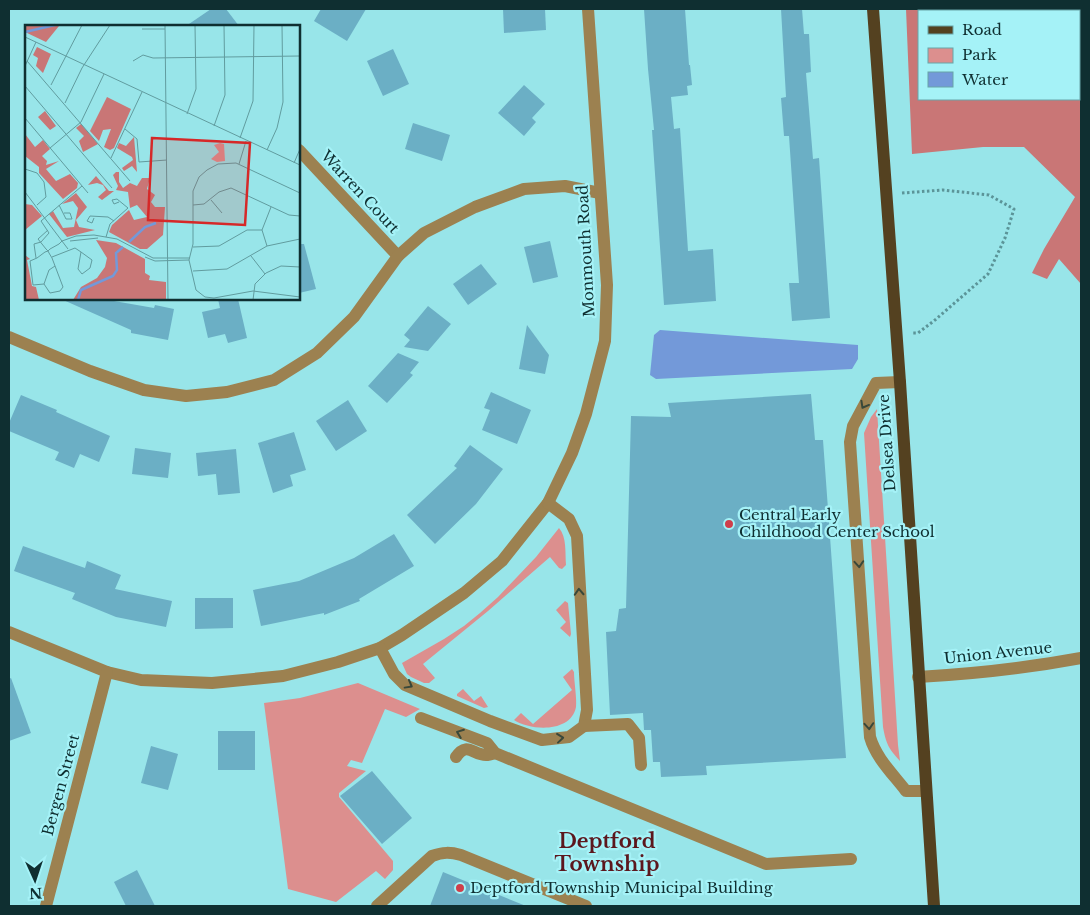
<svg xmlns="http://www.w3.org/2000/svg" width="1090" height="915" font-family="'Libre Baskerville',serif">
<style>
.green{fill:#dc8f8e}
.forest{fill:#c97676;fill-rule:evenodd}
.water{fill:#7399d9}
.building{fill:#6bafc5}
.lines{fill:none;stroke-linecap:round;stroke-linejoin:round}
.path{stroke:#5b9498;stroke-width:3;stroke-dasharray:2.5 2.5;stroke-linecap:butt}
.minor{stroke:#9c8150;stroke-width:12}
.major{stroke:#544120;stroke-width:12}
.oneway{stroke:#39483a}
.poi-dot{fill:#cf3f4b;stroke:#a5f2f7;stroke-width:2}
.labels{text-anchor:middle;stroke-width:4.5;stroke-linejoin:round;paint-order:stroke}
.street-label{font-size:15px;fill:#0f2f31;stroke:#a5f2f7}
.poi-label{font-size:15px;fill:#0f2f31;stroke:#a5f2f7;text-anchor:start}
.district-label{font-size:20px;font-weight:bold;fill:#5c171d;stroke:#a5f2f7}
.inset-river{fill:none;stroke:#7399d9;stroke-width:2.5}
.inset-road{fill:none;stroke:#619c9f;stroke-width:1}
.view{fill:#d62828;fill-opacity:0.15;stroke:#d62828;stroke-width:2.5}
.inset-edge{fill:none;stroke:#0f2f31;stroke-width:2.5}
</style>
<rect width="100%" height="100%" fill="#98e5e9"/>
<g class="green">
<path d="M877 409 898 745 900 761C889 749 886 744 883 727L864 433 871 417Z"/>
<path d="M559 528C567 537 565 553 566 565L562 569 559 568 550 557 488 611 423 664 435 678 429 683H424L411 677 407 674 402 663 444 639 464 626 480 613 498 597 536 557Z"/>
<path d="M565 601 568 603 571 634 570 637 560 628 566 622 556 610Z"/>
<path d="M572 669 574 672C574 682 577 698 576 707 571 733 531 731 514 720L521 713 533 724 572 690 563 677Z"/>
<path d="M358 683 420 709 406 717 385 709 362 763 351 760 347 766 366 771 339 793V797L393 861V870L385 879 376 871 336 902 288 889 264 703 300 698Z"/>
<path d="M463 689 474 701 481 696 488 707 484 708 457 696V694Z"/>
</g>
<path class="forest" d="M906 9H1081V284L1059 259 1047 279 1032 273 1044 249 1075 197 1024 147H983L912 154ZM919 11H1079V99H919Z"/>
<path class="water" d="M660 330 858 345V359L852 369 656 379 650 375 654 335Z"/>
<g class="building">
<path d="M211 9H226L239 26H186Z"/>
<path d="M321 9H366L347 41 314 21Z"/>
<path d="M503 9H545L546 30 504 33Z"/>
<path d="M644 9H685L689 65H690L692 85 687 86 688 95 671 97 674 129 680 128 688 251 713 249 716 301 664 305 652 130H654L648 69Z"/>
<path d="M781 9H802L804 34H809L811 72 806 73 813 159 819 158 830 318 792 321 789 283H799L789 136H784L781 98 786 97Z"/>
<path d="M393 49 409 84 383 96 367 61Z"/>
<path d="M524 85 545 104 532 118 536 122 524 136 498 113Z"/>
<path d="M413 123 450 135 442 161 405 149Z"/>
<path d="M550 241 558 277 533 283 524 247Z"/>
<path d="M299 244H304L316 289 299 293Z"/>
<path d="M481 264 497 284 468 305 453 284Z"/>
<path d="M61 299H115L114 301 154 308 155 305 174 309 168 340 131 333V330Z"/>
<path d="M218 299H238L247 338 228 343 225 334 208 338 202 312 220 308Z"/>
<path d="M428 306 451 324 428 351 404 347 410 340 404 335Z"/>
<path d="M527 325 549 355 545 374 519 369Z"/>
<path d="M398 353 419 362 410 373 413 375 387 403 368 386Z"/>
<path d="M491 392 531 410 517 444 482 430 490 410 484 408Z"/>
<path d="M811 394 815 440H823L846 758 706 766 707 775 661 777 660 762H653L651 730H644L643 713 610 715 606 632 616 631 619 609 626 608 631 416 671 417 668 403Z"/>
<path d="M21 395 57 410 56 412 110 436 99 462 80 454 74 468 55 460 59 452 9 431V423Z"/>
<path d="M348 400 367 431 336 451 316 421Z"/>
<path d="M294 432 306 470 290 475 293 486 273 493 258 443Z"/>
<path d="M470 445 503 469 476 504 435 544 407 515 457 468 454 466Z"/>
<path d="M135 448 171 453 168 478 132 474Z"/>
<path d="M236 449 240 493 218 495 216 474 198 476 196 453Z"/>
<path d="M394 534 414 566 359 599 360 601 324 615V613L261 626 253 590 299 581 354 558Z"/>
<path d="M23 546 85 568 87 561 121 575 115 589 172 601 166 627 116 617 72 599 75 593 14 571Z"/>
<path d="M195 598H233V628L195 629Z"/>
<path d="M11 678 31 733 9 741V679Z"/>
<rect x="218" y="731" width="37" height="39"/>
<path d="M151 746 178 754 168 790 141 783Z"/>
<path d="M372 771 412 818 382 844 340 796Z"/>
<path d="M137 870 155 906H126L114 882Z"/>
<path d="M443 872 526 906H430Z"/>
</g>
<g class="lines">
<path class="path" d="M902 193 943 190 989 195 1014 209 1005 238 988 274 935 320 918 333H912"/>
<g class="minor">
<path d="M299 150 398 256"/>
<path d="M9 337 90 371 144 390 186 396 227 392 274 380 317 353 354 317 398 256 424 233 475 207 524 189 565 186 600 193"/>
<path d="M900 382 876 383 853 426 850 442 870 737C876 758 893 774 906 791H926"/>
<path d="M9 632 107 672 141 680 212 683 283 676 338 662 380 648 402 635 464 593 502 561 548 503 572 453 586 414 605 341 607 285 588 9"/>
<path d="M380 648 394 674 405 685 490 721 542 740 569 737 584 726 587 710 585 674 577 536 569 519 548 503"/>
<path d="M918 677C973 674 1027 668 1081 658"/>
<path d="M421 718 487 743 495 753 766 864 851 859"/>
<path d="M584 726 628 724 639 738 641 765"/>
<path d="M456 757C467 741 473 755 486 755 489 755 492 754 495 753"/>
<path d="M46 906 107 672"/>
<path d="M377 906 432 856C443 852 450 852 461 855L586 906"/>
</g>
<path class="major" d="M873 9 900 382 934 906"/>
</g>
<defs><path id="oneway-chevron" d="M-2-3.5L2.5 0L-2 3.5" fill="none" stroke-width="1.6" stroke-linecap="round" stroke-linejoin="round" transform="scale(1.25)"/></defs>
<g class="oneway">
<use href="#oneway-chevron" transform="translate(864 405) rotate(119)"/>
<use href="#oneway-chevron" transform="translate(859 564) rotate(86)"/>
<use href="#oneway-chevron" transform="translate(579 592) rotate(-93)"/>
<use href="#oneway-chevron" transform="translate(409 685) rotate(29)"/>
<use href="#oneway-chevron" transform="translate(869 726) rotate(86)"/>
<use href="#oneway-chevron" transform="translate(460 733) rotate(-159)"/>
<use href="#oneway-chevron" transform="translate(560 738) rotate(-6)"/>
</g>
<g class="poi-dot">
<circle cx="729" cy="524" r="5"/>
<circle cx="460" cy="888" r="5"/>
</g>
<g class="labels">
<g class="street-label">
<text transform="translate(360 192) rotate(47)" y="5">Warren Court</text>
<text transform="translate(586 251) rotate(-93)" y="5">Monmouth Road</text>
<text transform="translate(887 443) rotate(-94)" y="5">Delsea Drive</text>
<text transform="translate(998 653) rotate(-6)" y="5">Union Avenue</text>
<text transform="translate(61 785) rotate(-75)" y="5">Bergen Street</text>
</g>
<g class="poi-label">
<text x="739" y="520">Central Early<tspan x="739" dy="17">Childhood Center School</tspan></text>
<text x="470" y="893">Deptford Township Municipal Building</text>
</g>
<g class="district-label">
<text x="607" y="848">Deptford<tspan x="607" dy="23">Township</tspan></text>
</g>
</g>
<g transform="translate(25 25)">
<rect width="275" height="275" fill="#98e5e9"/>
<path d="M195 118 199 119 200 136 192 137 186 134 194 127 189 120Z" fill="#dc8f8e"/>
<path d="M0 0H33L34 1 21 17 0 7ZM12 22 26 29 18 48 11 41 13 33 8 30ZM82 72 106 84 89 123 85 125 79 122 86 104 78 105 74 116 65 106ZM20 86 31 101 25 105 13 92ZM56 99 73 119 58 127 54 116 59 111 51 103ZM0 109 10 122 18 115 25 124 17 131 22 136 21 140 34 136 21 144 31 156 45 149 53 158 52 163 38 174 14 148V142L0 131ZM109 112 112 147 107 141 99 146 97 143 108 135 107 132 92 123 94 118 101 121ZM91 147H94V157L98 163 105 158 112 161 117 153H125L122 164 130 170 126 177 130 182H140L138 210 122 224H115L84 207 87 200 104 185 109 195 122 192 112 180 105 183 103 167 91 165 93 161 88 150ZM71 151 84 166H89L77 175 73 172 81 165 78 160 72 158 63 160ZM51 168 62 182 51 195 54 202 70 205 42 212 24 189 28 186 38 203 49 202 53 183 48 176 37 179ZM0 179 7 180 17 191 0 205ZM71 215 91 218 120 234V248L125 251 124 255 141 257V275H48L56 262 72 253 80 242 82 233ZM0 230 5 234 2 235 7 261 11 262 14 275H0Z" fill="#c97676"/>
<path class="inset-river" d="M0 7 30 0M104 217 120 202 131 198M53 275 56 265 88 251 92 245 91 228 98 222"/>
<path class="inset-road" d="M140 0 143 275M117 4H140M0 12 275 140M2 36 105 156M108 36 118 30 128 33 275 31M0 41 11 17M26 60 57 0M0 61 87 163M40 78 57 43 85 0M162 89 171 64 170 0M0 93 63 168M189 101 200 70 199 0M100 104 112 114 114 137 142 135M215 113 228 76 229 0M25 123 56 97 79 49M242 125 252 103 258 77 257 0M86 133 117 67M269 138 275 124M214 139 221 116M0 144 12 148 19 157 21 172 12 180M0 167 43 224M186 175 197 188M34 180 41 194H47L45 188H39M168 180 179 179 194 167 206 163 264 190 275 191M69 193 67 198 62 196 65 191 83 192 89 196M23 205 13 214 21 224 23 226 24 228 27 233 38 262 35 266 25 268 19 259 8 260 5 236 12 233 20 227 23 226 25 224 34 219 37 216 51 211 69 210 92 214 128 233H165M81 212 85 199 103 183 92 174 87 175 89 179 94 177M45 216 73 213M242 221 237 205 246 182M168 222 194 221 222 205H237M226 231 240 249M27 232 50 223 56 227 53 244 57 249 65 243 67 235 56 227M120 232 130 236 164 235M11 233 9 219 16 217 24 208 16 196 57 161M164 235 168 219V166L174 152 182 145 193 139 211 138 275 168M164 235 171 265 180 272 189 273 228 266 275 272M168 246 202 244 242 221 275 214M19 259 24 245 30 241M228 275 230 259 241 248 256 241 275 242"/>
<path class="view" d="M127 113 225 118 220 200 123 195Z"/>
<rect width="275" height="275" class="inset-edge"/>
</g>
<rect width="1090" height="915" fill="none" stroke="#0f2f31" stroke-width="20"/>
<rect x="918" y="10" width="162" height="90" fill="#a5f2f7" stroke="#69a4a8"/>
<rect x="928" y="26" width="25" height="8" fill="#544120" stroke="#69a4a8"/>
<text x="962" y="35" font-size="15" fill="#0f2f31">Road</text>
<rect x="928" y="48" width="25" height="15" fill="#dc8f8e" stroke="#69a4a8"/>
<text x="962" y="60" font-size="15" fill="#0f2f31">Park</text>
<rect x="928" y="72" width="25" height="15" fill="#7399d9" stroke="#69a4a8"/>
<text x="962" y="85" font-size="15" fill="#0f2f31">Water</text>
<g transform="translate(35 880) rotate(177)" stroke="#a5f2f7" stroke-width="4" paint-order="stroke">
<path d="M0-4L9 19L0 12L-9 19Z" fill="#0f2f31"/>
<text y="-8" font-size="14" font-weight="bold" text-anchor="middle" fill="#0f2f31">N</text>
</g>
</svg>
